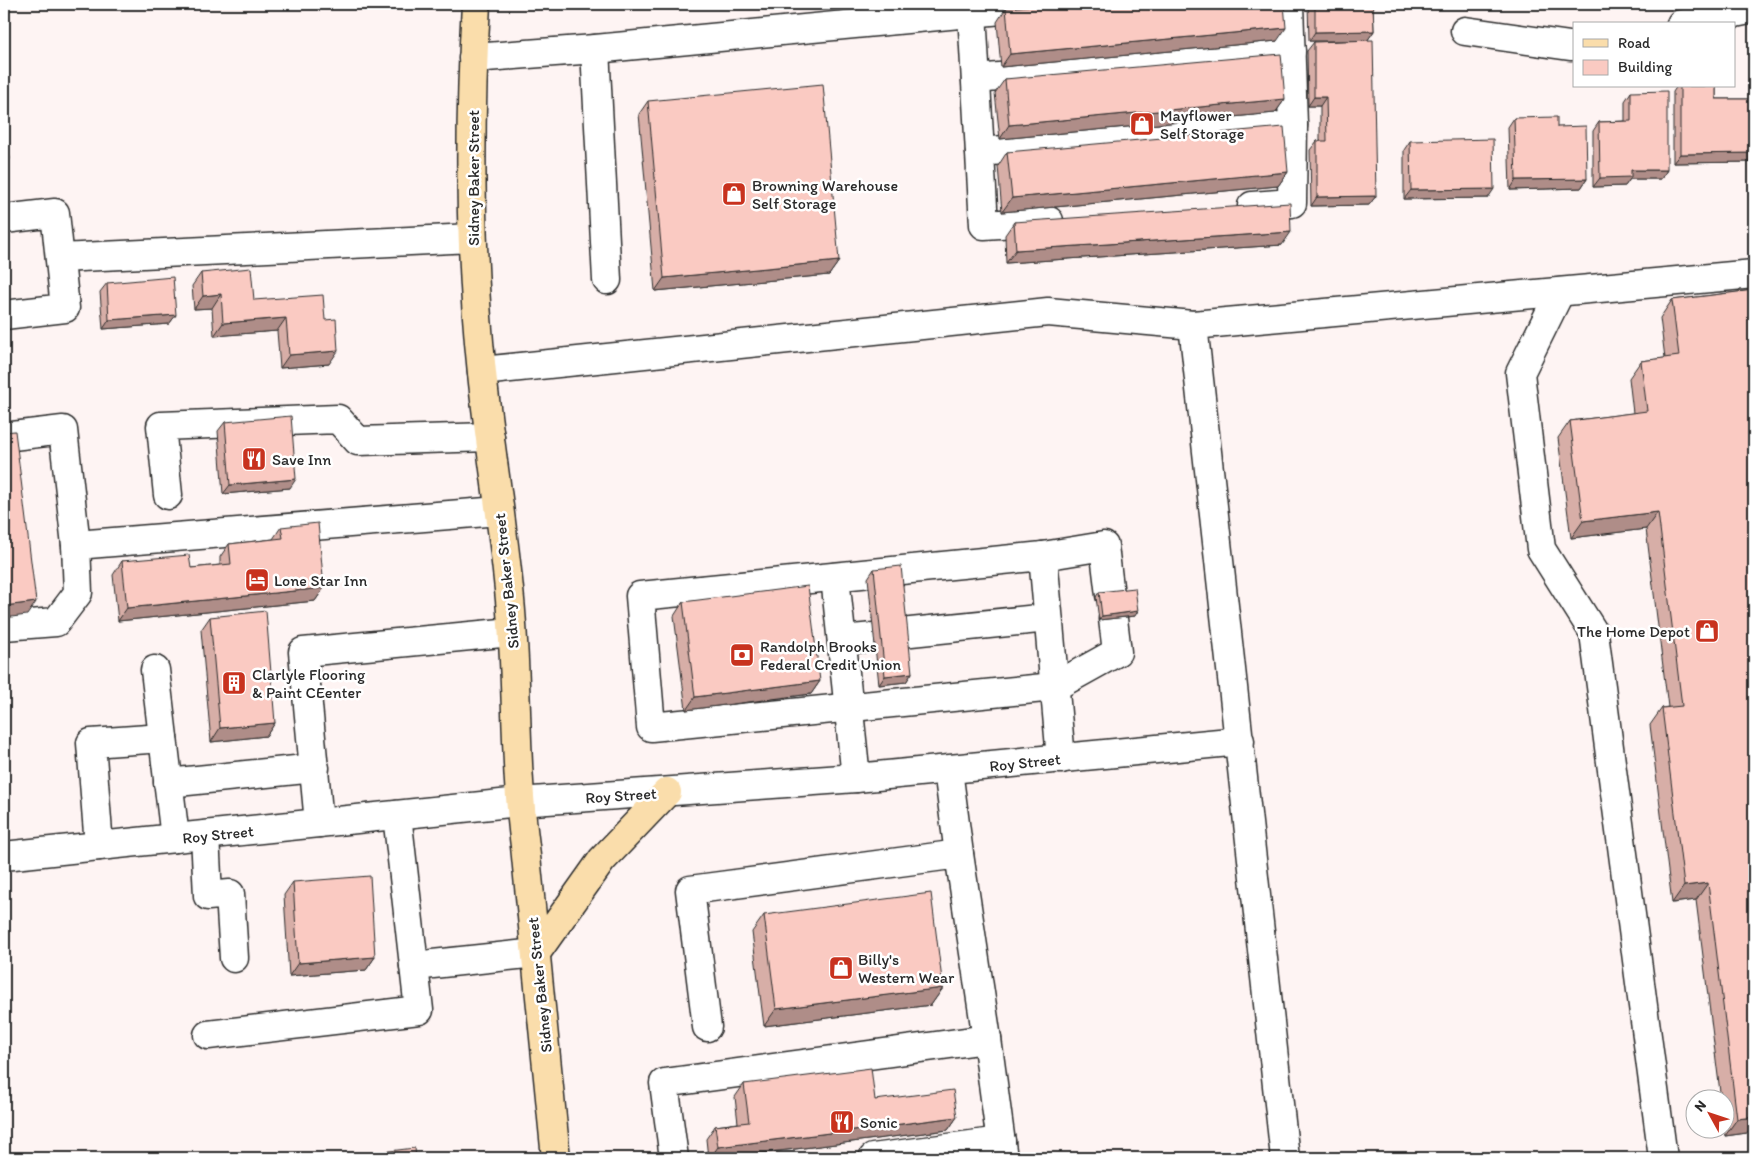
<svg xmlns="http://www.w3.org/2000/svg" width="1758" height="1162" font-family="Itim,sans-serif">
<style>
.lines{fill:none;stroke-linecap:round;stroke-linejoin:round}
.minor-casing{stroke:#2b2b2b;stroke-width:31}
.major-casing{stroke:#2b2b2b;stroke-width:31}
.minor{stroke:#fff;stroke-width:28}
.major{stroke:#faddab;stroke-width:28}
.wall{fill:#d7aea7;stroke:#2b2b2b}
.shaded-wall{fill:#af8d88;stroke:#2b2b2b}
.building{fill:#facac2;stroke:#2b2b2b}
.labels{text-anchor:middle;stroke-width:5;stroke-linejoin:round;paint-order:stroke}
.poi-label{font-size:16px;fill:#2b2b2b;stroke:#fff;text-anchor:start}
.street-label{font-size:16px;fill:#2b2b2b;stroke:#fff}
</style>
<rect width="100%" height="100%" fill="#fef4f3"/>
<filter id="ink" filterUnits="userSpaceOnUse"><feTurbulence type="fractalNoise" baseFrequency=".02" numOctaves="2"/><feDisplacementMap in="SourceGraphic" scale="10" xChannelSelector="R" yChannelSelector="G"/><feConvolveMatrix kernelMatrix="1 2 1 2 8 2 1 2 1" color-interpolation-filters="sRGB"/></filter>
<g filter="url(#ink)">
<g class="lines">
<defs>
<g id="minor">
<path d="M972 12 984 225 1049 221"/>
<path d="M1681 24 1754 9"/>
<path d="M1465 31 1570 46H1574"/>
<path d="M595 49 607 280"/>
<path d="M473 58 595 49 1064 4"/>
<path d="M976 79 1291 51"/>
<path d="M980 152 1293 125"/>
<path d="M1252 206 1292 203 1293 125 1289 4"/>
<path d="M4 219 55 213 65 308 4 315"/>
<path d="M60 258 472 238"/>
<path d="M1560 292 1520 373 1541 549 1594 633 1663 1158"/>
<path d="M482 371 1048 312 1193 325"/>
<path d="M4 437 63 430 76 545 78 593 56 622 4 626"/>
<path d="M168 495 161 426 338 419 358 441 490 437"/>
<path d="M76 545 499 511"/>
<path d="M1043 556 1061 759"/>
<path d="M835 577 856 778"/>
<path d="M1110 595 1104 546 1043 556 640 596 651 727 1054 687 1117 652 1113 619"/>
<path d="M901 633 1048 618"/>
<path d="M842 640 874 637"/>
<path d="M155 670 175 838"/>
<path d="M948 770 959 854"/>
<path d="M168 783 315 768"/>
<path d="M319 823 303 652 512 632"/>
<path d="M205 835 208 896 230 894 234 958"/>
<path d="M99 846 91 743 163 738"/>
<path d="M4 856 519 802 856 778 1240 741"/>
<path d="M414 966 536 953"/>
<path d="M707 1027 690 890 959 854 987 1039 1003 1158"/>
<path d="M208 1035 419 1010 397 815"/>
<path d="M674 1158 664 1083 987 1039"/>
<path d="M873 1158 1001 1141"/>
<path d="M1285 1158 1193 325 1754 274"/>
</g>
<g id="major">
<path d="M476 4C469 126 469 250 482 373 490 449 503 524 510 600 518 682 514 764 525 846L556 1158"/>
<path d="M536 953 602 860 667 792"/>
</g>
</defs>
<use href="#minor" class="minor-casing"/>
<use href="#major" class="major-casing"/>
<use href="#minor" class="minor"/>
<use href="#major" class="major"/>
</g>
<g class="wall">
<path d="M1308 4H1373L1374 31 1367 41H1309Z"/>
<path d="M1006 8 1277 41 1001 67 997 22Z"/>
<path d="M1314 42 1376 196 1369 205 1311 206 1310 150 1317 141H1320V106H1308L1307 51Z"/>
<path d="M1005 79 1285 99 1275 113 1000 139 995 93Z"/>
<path d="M1677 86H1716V99H1754V156L1750 162 1673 163V92Z"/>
<path d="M1631 92 1667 170 1661 179H1630L1625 186 1593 187V131L1599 122 1625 121V101Z"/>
<path d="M648 101 839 261 829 275 655 291 639 114Z"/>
<path d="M1514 118 1557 127 1587 179 1581 188 1510 190 1508 127Z"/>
<path d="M1410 141 1488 198 1404 199V150Z"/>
<path d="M1007 152 1288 172 1278 186 1002 212 998 166Z"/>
<path d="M1014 222 1282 245 1006 263 1005 235Z"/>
<path d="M201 273 254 300 325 320 329 364 280 368 277 331 214 336 212 308 194 309 192 286Z"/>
<path d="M107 283 176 315 169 324 103 329 100 292Z"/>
<path d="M1754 290V1132L1725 1136 1724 1130H1726V1100H1721L1696 900 1672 903 1650 725 1662 708 1668 707 1646 529 1571 538 1558 438 1570 421 1633 413 1629 378 1641 361 1665 358 1660 318 1672 300Z"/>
<path d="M225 422 290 488 223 494 218 431Z"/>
<path d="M281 527 324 588 315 601 118 621 113 575 122 561 191 568 220 565V557L229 544 273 539Z"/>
<path d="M874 569 912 673 906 682 879 685 868 578Z"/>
<path d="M1099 592 1135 616 1099 620 1096 597Z"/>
<path d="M683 602 820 681 811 694 686 710 674 616Z"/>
<path d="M210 617 275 723 266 736 211 742 201 630Z"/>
<path d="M293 882 375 957 366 970 289 976 284 895Z"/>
<path d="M764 915 943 988 931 1005 764 1026 752 932Z"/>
<path d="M744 1084 875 1100 957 1117 948 1130 723 1158H708L706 1139 715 1126 738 1123 735 1097Z"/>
</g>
<g class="shaded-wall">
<path d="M1286 28 1277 41 1001 67 1010 54Z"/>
<path d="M1374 31 1367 41H1309L1315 32Z"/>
<path d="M1314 97H1326L1320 106H1308Z"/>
<path d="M1285 99 1275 113 1000 139 1009 125Z"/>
<path d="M1754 153V156L1750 162 1673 163 1680 154Z"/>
<path d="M10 159 4 168V160Z"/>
<path d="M1631 170H1667L1661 179H1630L1625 186 1593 187 1600 178Z"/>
<path d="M1288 172 1278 186 1002 212 1012 198Z"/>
<path d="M1587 179 1581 188 1510 190 1516 180Z"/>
<path d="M1494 189 1488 198 1404 199 1411 190Z"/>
<path d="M1376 196 1369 205 1311 206 1317 197Z"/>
<path d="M1291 232 1282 245 1006 263 1016 250Z"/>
<path d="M839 261 829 275 655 291 664 278Z"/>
<path d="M221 294 212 308 194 309 203 296Z"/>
<path d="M176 315 169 324 103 329 109 320Z"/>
<path d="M286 318 277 331 214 336 223 323Z"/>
<path d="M338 351 329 364 280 368 289 355Z"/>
<path d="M296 479 290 488 223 494 230 485Z"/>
<path d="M1658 512 1646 529 1571 538 1583 521Z"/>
<path d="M324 588 315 601 118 621 127 608Z"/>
<path d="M36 602 27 615 4 618V606Z"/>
<path d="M1138 611 1135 616 1099 620 1102 616Z"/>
<path d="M912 673 906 682 879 685 885 676Z"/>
<path d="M820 681 811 694 686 710 695 697Z"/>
<path d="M275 723 266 736 211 742 220 728Z"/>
<path d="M1708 883 1696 900 1672 903 1684 886Z"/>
<path d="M375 957 366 970 289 976 298 963Z"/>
<path d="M943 988 931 1005 764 1026 776 1009Z"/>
<path d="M957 1117 948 1130 723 1158H710L718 1147Z"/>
<path d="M1754 1117V1132L1725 1136 1737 1119Z"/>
</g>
<g class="building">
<path d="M1055 4H1284L1286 28 1010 54 1006 8Z"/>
<path d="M1315 4H1373L1374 31 1315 32Z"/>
<path d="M1373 40 1376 196 1317 197V141H1327L1326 97H1314V42Z"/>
<path d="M1281 54 1285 99 1009 125 1005 79Z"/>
<path d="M823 84 839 261 664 278 648 101Z"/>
<path d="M1680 86H1716V99H1754V153L1680 154Z"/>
<path d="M1667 91V170H1631V177L1600 178 1599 122 1631 121V92Z"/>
<path d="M4 116 10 159 4 160Z"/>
<path d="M1557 117V127L1586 126 1587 179 1516 180 1514 118Z"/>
<path d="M1284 127 1288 172 1012 198 1007 152Z"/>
<path d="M1493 139 1494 189 1411 190 1410 141Z"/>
<path d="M1290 203 1291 232 1016 250 1014 222Z"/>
<path d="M251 268 254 300 323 295 325 320 336 319 338 351 289 355 286 318 223 323 221 294 203 296 201 273Z"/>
<path d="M173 277 176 315 109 320 107 283Z"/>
<path d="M1754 290V1117L1737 1119 1708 883 1684 886 1662 708 1682 706 1658 512 1583 521 1570 421 1647 411 1641 361 1679 356 1672 300Z"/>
<path d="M291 416 296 479 230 485 225 422Z"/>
<path d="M15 431 36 602 4 606V432Z"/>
<path d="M318 523 324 588 127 608 122 561 189 555 191 568 231 564 229 544 283 538 281 527Z"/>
<path d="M901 566 912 673 885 676 874 569Z"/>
<path d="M808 586 820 681 695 697 683 602Z"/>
<path d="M1135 588 1138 611 1102 616 1099 592Z"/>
<path d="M266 611 275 723 220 728 210 617Z"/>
<path d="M370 876 375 957 298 963 293 882Z"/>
<path d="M931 893 943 988 776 1009 764 915Z"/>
<path d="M871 1068 875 1100 953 1090 957 1117 718 1147 715 1126 749 1122 744 1084Z"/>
<path d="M415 1148 416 1158H329Z"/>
</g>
</g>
<defs>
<symbol id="shop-square" viewBox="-11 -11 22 22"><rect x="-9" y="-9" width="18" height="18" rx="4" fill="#c8321e" stroke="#fff"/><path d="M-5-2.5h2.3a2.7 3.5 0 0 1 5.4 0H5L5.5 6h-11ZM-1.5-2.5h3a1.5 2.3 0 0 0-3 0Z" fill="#fff"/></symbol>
<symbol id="restaurant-square" viewBox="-11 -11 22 22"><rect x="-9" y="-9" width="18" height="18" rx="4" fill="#c8321e" stroke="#fff"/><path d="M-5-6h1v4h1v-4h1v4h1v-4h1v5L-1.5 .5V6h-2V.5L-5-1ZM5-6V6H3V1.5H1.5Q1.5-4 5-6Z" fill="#fff"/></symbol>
<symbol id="hotel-square" viewBox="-11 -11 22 22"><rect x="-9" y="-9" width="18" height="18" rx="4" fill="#c8321e" stroke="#fff"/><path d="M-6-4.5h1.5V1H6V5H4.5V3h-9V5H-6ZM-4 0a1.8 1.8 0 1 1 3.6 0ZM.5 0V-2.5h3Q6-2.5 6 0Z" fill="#fff"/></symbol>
<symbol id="bank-square" viewBox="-11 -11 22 22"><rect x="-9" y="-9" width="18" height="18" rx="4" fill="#c8321e" stroke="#fff"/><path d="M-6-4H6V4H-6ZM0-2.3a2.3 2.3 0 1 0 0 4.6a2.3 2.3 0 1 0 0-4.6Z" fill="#fff"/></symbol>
<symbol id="building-square" viewBox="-11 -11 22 22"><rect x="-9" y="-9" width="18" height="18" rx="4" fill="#c8321e" stroke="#fff"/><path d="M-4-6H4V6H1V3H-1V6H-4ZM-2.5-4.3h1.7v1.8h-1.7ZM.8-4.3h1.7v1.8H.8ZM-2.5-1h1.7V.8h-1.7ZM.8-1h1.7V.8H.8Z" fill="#fff"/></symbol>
</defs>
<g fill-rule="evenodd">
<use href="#shop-square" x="1128" y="110" width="28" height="28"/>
<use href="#shop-square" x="720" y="180" width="28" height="28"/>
<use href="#restaurant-square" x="240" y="445" width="28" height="28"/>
<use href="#hotel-square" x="243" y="566" width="28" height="28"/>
<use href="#shop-square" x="1693" y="617" width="28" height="28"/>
<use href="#bank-square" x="728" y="641" width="28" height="28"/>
<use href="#building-square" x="220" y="669" width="28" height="28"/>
<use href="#shop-square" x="827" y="954" width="28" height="28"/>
<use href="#restaurant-square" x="828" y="1108" width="28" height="28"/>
</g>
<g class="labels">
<g class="poi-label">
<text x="1160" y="121">Mayflower<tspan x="1160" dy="18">Self Storage</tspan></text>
<text x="752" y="191">Browning Warehouse<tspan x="752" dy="18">Self Storage</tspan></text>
<text x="272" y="465">Save Inn</text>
<text x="274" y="586">Lone Star Inn</text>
<text x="1690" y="637" text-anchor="end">The Home Depot</text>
<text x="760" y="652">Randolph Brooks<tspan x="760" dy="18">Federal Credit Union</tspan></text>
<text x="252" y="680">Clarlyle Flooring<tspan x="252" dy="18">&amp; Paint CEenter</tspan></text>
<text x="858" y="965">Billy's<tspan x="858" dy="18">Western Wear</tspan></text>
<text x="860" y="1128">Sonic</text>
</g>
<g class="street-label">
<text transform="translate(473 178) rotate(-90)" y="6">Sidney Baker Street</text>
<text transform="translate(506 581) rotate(-96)" y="6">Sidney Baker Street</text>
<text transform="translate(1025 762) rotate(-6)" y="6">Roy Street</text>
<text transform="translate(621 795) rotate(-4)" y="6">Roy Street</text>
<text transform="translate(218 834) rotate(-6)" y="6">Roy Street</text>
<text transform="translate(539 985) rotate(-96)" y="6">Sidney Baker Street</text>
</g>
</g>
<rect width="1758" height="1162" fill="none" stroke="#fff" stroke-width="20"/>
<rect x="10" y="10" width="1738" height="1142" fill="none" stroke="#2b2b2b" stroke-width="2" filter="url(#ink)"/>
<rect x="1573" y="22" width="162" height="65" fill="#ffffff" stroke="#aaaaaa"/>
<rect x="1583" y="39" width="25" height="8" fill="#faddab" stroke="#aaaaaa"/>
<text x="1618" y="48" font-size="15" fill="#2b2b2b">Road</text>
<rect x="1583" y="60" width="25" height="15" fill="#facac2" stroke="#aaaaaa"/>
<text x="1618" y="72" font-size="15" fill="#2b2b2b">Building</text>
<g transform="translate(1710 1114) rotate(310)"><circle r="24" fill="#ffffff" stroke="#aaaaaa"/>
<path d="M0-4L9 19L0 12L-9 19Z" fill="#c8321e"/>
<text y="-8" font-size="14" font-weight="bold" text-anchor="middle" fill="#2b2b2b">N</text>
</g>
</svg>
